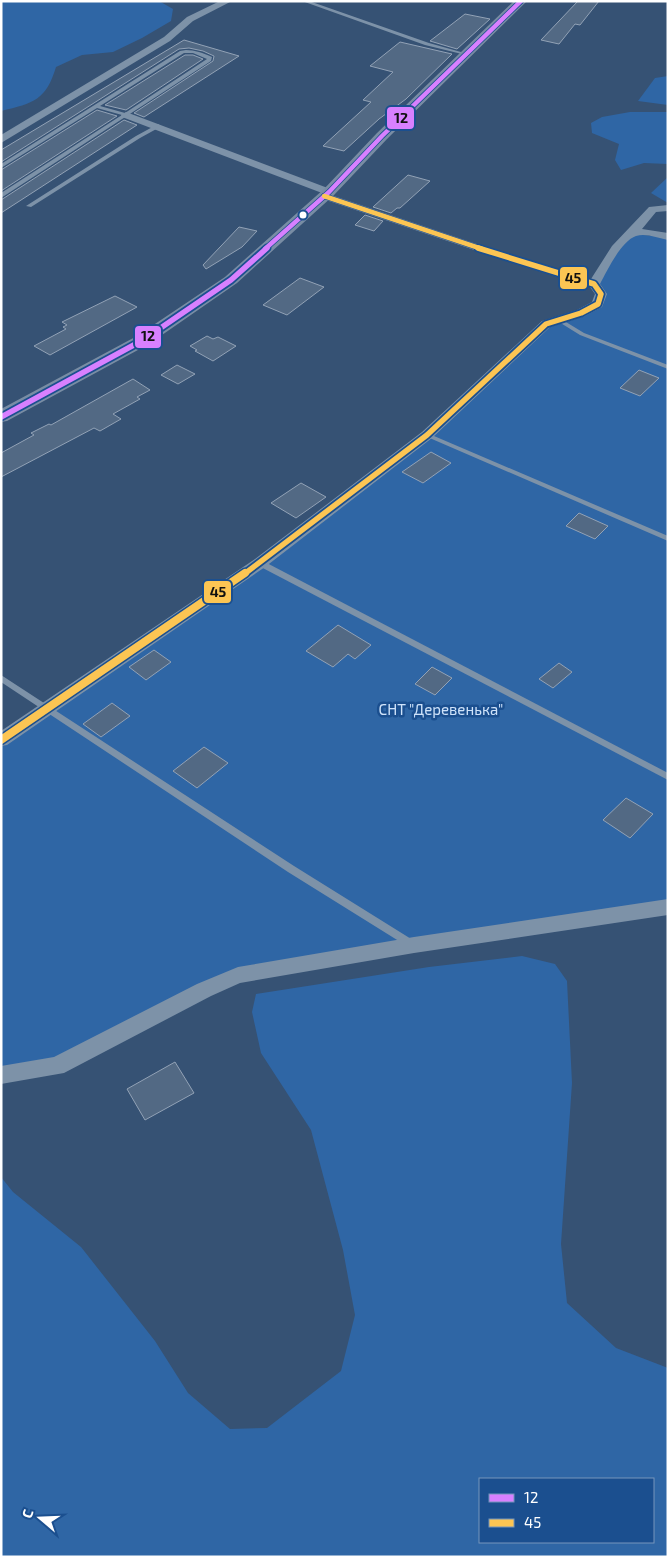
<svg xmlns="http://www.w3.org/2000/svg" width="669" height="1558" font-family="'Exo 2',sans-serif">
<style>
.green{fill:#2f66a5;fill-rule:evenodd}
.building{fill:#526984;stroke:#92a2b6}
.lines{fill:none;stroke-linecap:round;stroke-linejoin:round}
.lane{fill:#7d92a8;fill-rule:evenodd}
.street{fill:#7d92a8;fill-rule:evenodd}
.secondary{fill:#798da4;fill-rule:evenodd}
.bus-1-far1-casing{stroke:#1b4f8f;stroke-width:6}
.bus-1-casing{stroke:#1b4f8f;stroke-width:9}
.bus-2-far2-casing{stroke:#1b4f8f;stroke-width:6}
.bus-2-far1-casing{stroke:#1b4f8f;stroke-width:9}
.bus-2-casing{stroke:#1b4f8f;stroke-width:11}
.bus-1-far1{stroke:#d880ff;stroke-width:4.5}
.bus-1{stroke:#d880ff;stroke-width:5.5}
.bus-2-far2{stroke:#fcc553;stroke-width:4.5}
.bus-2-far1{stroke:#fcc553;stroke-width:5.5}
.bus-2{stroke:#fcc553;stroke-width:8}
.bus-dot{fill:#fff;stroke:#1b4f8f;stroke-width:2}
.labels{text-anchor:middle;stroke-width:5;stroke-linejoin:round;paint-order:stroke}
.park-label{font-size:15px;fill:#cfe3fa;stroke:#1b4f8f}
.line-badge{stroke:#1b4f8f;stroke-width:2}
.pale-badge-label{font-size:14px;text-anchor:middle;font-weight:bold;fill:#111}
</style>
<rect width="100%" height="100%" fill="#365274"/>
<g class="green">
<path d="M1 1H159L173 9 171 21 142 38 113 52 82 55 56 67C46 100 34 103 1 111Z"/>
<path d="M668 76V105L638 101 655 78Z"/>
<path d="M630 112H668V164L644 163 621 170 615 160 619 144 592 133 591 123 602 117Z"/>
<path d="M668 177V203L651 193Z"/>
<path d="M631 234 668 237V907L238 975 57 1066 1 1075V740L260 563 427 435 546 324 598 304 594 284Z"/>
<path d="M522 956 555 964 567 981 572 1083 561 1244 567 1303 616 1348 668 1368V1557H1V1177L13 1192 81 1247 155 1341 188 1393 230 1429 267 1428 341 1371 355 1315 343 1250 311 1130 261 1053 252 1012 256 994 429 967ZM653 1479V1542H480V1479Z"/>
</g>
<g class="building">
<path d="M578 1H599L580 25 575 24 559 44 541 40Z"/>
<path d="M465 14 490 19 457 49 430 41Z"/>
<path d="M184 40 239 56 144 117 134 113 213 61 214 56 203 51 189 48 179 49 1 162V150Z"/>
<path d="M400 42 452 54 406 99 379 119 344 151 323 146 371 102 363 100 393 72 370 66Z"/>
<path d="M185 55H193L203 59 126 110 105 105Z"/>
<path d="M97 110 117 116 1 191V170Z"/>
<path d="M124 120 137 125 1 213V200Z"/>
<path d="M408 175 430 181 400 208H397L391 213 373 207Z"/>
<path d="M365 215 383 221 374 231 355 225Z"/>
<path d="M239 227 257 231 242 247 206 269 203 265Z"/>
<path d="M300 278 324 287 287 315 263 305Z"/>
<path d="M115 296 137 307 50 355 34 346 66 329 63 327 67 325 62 322Z"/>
<path d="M207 336 213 339 218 337 236 346 213 361 195 351 197 350 190 346Z"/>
<path d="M177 365 195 374 178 384 161 375Z"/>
<path d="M639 370 659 378 640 396 620 388Z"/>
<path d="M133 379 150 390 137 397 140 399 113 414 121 419 100 431 94 428 1 477V453L34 435 31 433 49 424 51 425Z"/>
<path d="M431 452 451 463 423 483 402 472Z"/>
<path d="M301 483 326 497 296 518 271 503Z"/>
<path d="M579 513 608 526 595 539 566 526Z"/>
<path d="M338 625 371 645 355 659 348 654 333 667 306 651Z"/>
<path d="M154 650 171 662 146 680 129 667Z"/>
<path d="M559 663 572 672 553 688 539 679Z"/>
<path d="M432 667 452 678 435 695 415 684Z"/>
<path d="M112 703 130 716 101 737 83 724Z"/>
<path d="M204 747 228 763 197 788 173 771Z"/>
<path d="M626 798 653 814 630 838 603 820Z"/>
<path d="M175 1062 194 1093 145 1120 127 1089Z"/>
</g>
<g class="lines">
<g class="lane">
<path d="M302 1H309L429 43 468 54 466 55 425 45Z"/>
<path d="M186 50C195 50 203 53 212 57L211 61 1 198V193L122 115 97 108 1 168V164L180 51ZM184 53H193L207 59 125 113 100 106Z"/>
<path d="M158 124 161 126 160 127 140 138 31 207 26 206 136 136Z"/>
<path d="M561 319 584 333 668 365V369L580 335 559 322 558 321Z"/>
<path d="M427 433 668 536V541L425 436V434Z"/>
<path d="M257 561H263L668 773V780L257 565 256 563Z"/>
<path d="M1 675 294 866 416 942 418 945 416 948 413 949 410 948 288 872 1 682Z"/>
</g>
<g class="street">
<path d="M220 1H232L193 21 170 41 1 143V135L164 37 187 17Z"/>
<path d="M126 112 333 190 335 192 331 195 521 259 591 279 612 246 649 207 668 205V211L656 212 642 229 668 233V240C658 238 646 233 636 236 621 241 607 271 600 284L607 294 602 307 585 316 550 327 432 438 265 567 7 745 1 746V731L255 559 422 432 542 321 577 310 592 302 595 294 590 287 513 263 320 198 318 196 322 193 122 117 121 115Z"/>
<path d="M668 899V915L414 953 240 983 211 996 64 1073 1 1084V1066L54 1057 197 984 238 967 414 937Z"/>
</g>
<path class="secondary" d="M514 1H527L387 139 334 195 237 283 149 344 7 421 1 422V409L137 336 225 277 324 189 377 133Z"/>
<defs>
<path id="bus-1-far1" d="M265 249 329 192 382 136 521 1"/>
<path id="bus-1" d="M1 417 143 340 231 280 267 248"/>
<path id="bus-2-far2" d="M324 196 482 249"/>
<path id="bus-2-far1" d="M243 575 427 435 546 324 581 313 598 304 601 294 594 284 478 248"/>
<path id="bus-2" d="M1 740 245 573"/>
</defs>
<use href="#bus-1-far1" class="bus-1-far1-casing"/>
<use href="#bus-1" class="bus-1-casing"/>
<use href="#bus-2-far2" class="bus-2-far2-casing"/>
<use href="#bus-2-far1" class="bus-2-far1-casing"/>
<use href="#bus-2" class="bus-2-casing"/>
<use href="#bus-1-far1" class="bus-1-far1"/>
<use href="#bus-1" class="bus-1"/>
<use href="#bus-2-far2" class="bus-2-far2"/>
<use href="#bus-2-far1" class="bus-2-far1"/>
<use href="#bus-2" class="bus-2"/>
</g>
<circle class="bus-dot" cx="303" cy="215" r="4.5"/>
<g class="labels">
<g class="park-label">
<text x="441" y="715">СНТ "Деревенька"</text>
</g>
</g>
<g class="line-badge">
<rect x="386" y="106" width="29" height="24" rx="5" fill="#d880ff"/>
<rect x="559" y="266" width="29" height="24" rx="5" fill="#fcc553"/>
<rect x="134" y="325" width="28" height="24" rx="5" fill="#d880ff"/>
<rect x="203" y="580" width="29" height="24" rx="5" fill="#fcc553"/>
</g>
<g class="pale-badge-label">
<text x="401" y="123">12</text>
<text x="573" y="283">45</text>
<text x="148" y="341">12</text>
<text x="218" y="597">45</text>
</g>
<rect width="669" height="1558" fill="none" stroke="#ffffff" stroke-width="5"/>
<rect x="479" y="1478" width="175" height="65" fill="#1b4f8f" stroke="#7695bc"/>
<rect x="489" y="1494" width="25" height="8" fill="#d880ff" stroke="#7695bc"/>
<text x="524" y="1503" font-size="15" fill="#ffffff">12</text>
<rect x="489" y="1519" width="25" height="8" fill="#fcc553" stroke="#7695bc"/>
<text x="524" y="1528" font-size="15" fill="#ffffff">45</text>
<g transform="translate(40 1518) rotate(289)" stroke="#1b4f8f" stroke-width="4" paint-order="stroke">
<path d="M0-4L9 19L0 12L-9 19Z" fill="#ffffff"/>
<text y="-8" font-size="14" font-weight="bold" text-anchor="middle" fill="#ffffff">С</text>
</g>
</svg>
